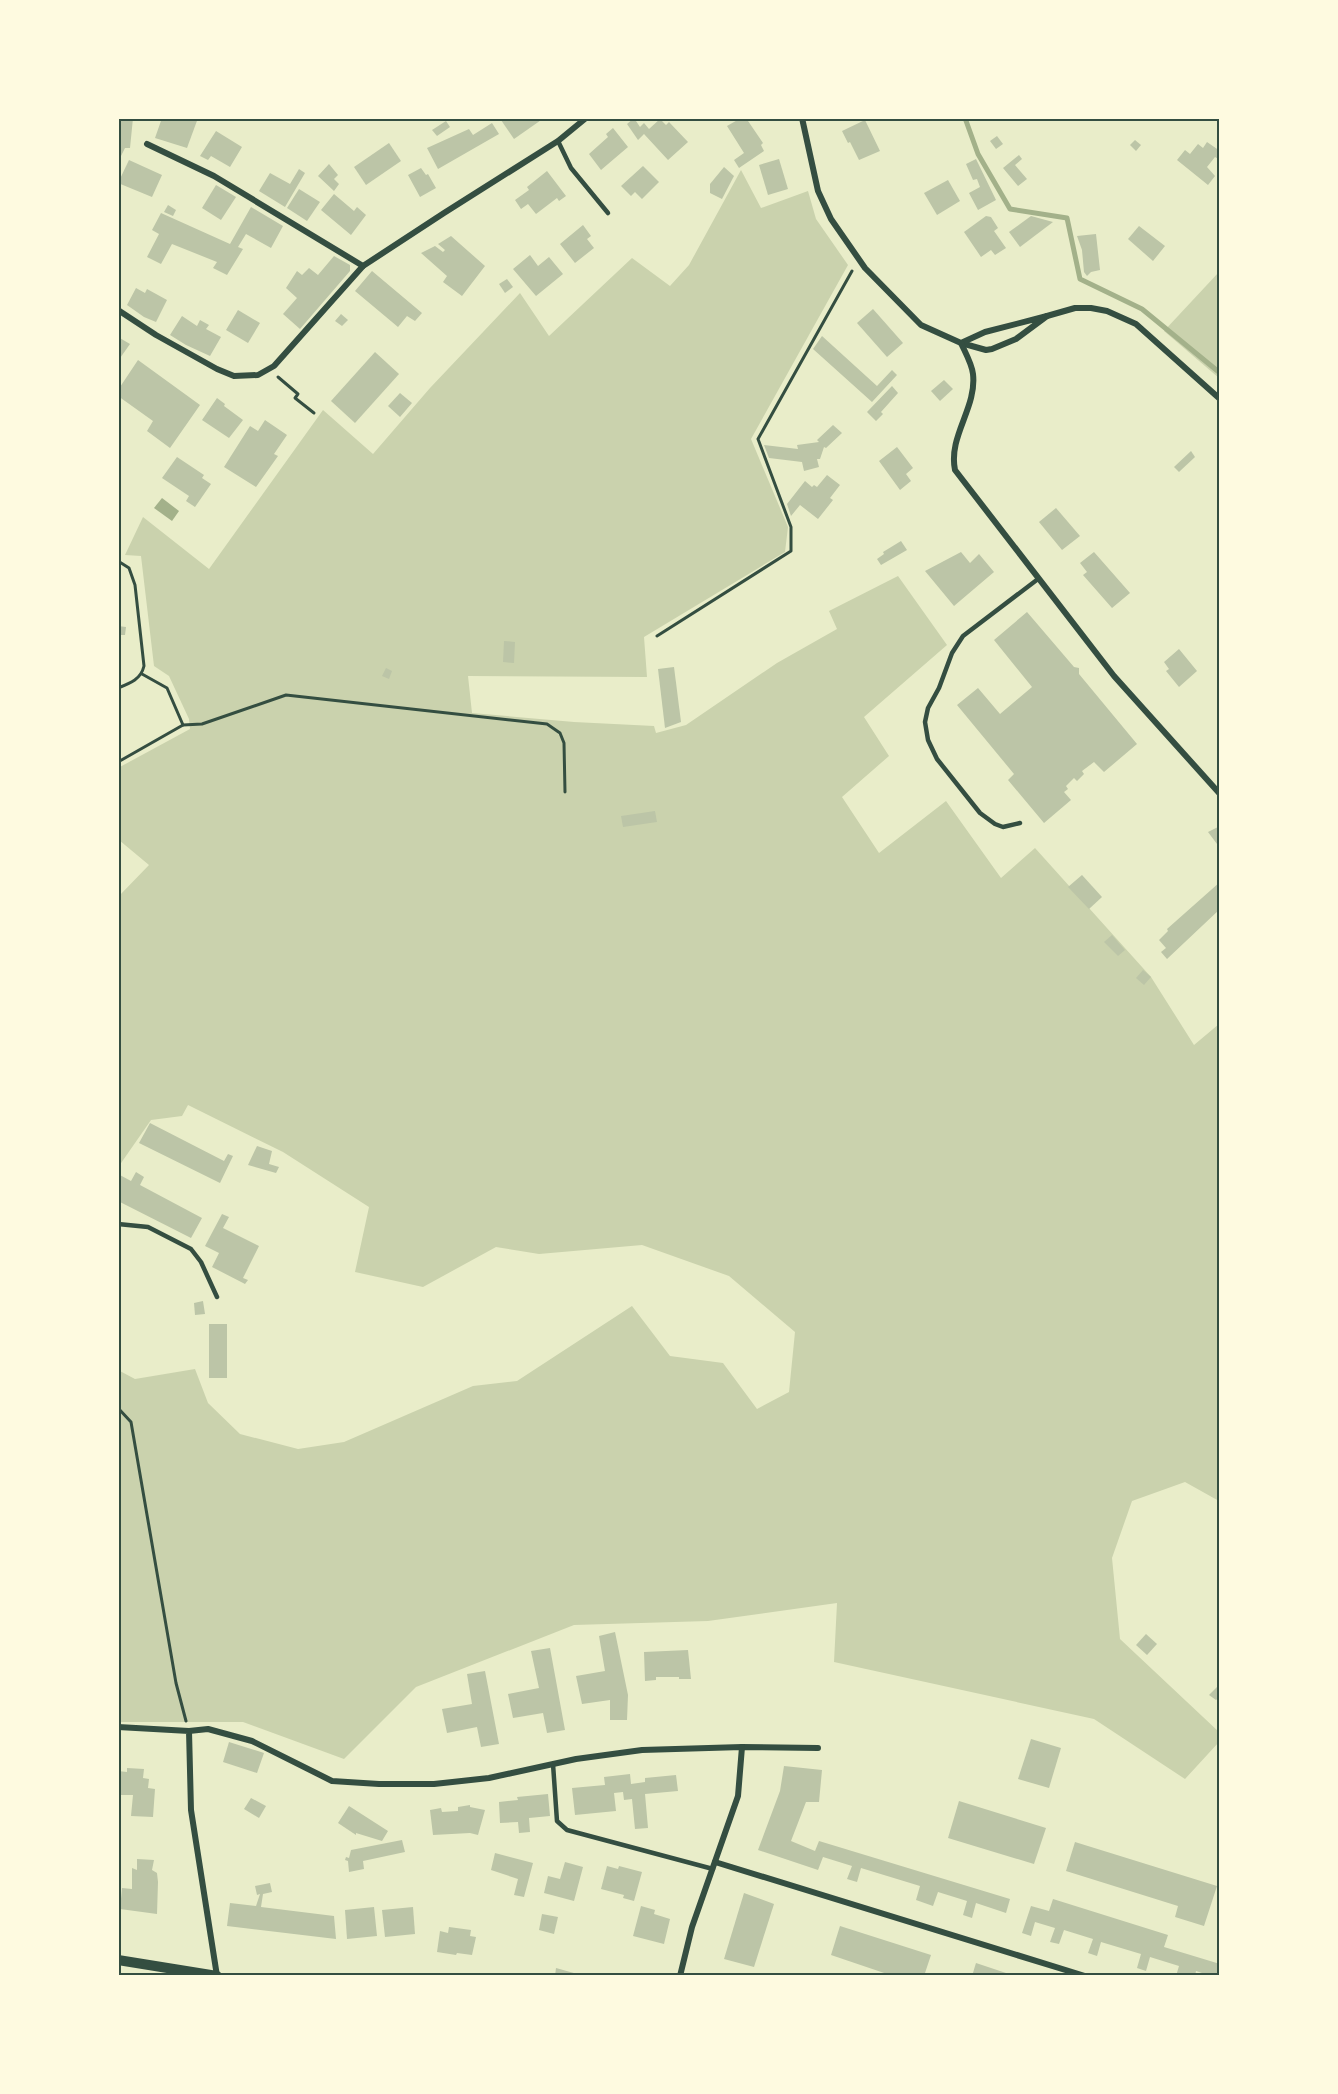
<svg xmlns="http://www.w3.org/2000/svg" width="1338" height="2094" font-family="Manrope,sans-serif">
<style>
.green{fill:#cad2ad}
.water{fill:#a3b18a}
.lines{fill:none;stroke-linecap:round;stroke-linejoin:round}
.stream{stroke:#a3b18a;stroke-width:5}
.building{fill:#bcc5a7}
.path{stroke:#344e41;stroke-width:3}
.service{stroke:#344e41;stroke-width:4.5}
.minor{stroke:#344e41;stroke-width:6}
.tertiary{stroke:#344e41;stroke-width:10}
.neatline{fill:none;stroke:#344e41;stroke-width:2}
</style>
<rect width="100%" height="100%" fill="#e9edc9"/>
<g class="green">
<path d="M741 170 761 208 808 191 816 219 848 265 751 439 788 527 785 552 644 637 647 677 468 676 472 713 574 722 654 726 656 733 686 725 777 663 837 629 829 611 898 576 947 645 864 717 889 756 842 797 879 853 946 801 1001 878 1035 848 1151 977 1194 1045 1219 1024V1501L1185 1482 1132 1501 1112 1558 1120 1639 1219 1732V1742L1185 1779 1094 1719 834 1662 837 1603 708 1621 574 1625 416 1687 344 1759 243 1722H119L118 1370 135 1379 195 1369 208 1403 240 1434 298 1449 344 1442 473 1386 517 1381 632 1306 670 1356 723 1363 757 1409 789 1392 795 1332 729 1276 642 1245 539 1254 496 1247 423 1287 355 1272 369 1207 283 1152 188 1105 182 1116 151 1120 119 1166V896L149 865 119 840 118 768 190 729 189 719 169 676 154 666 141 556 125 555 143 517 209 569 323 410 373 454 430 388 520 293 549 336 632 258 670 286 689 265Z"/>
<path d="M1219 272V378L1164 331Z"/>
</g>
<path class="water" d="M162 498 179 511 172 521 154 508Z"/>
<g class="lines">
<path class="stream" d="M965 118 978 154 1010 209 1067 218 1080 279 1142 309 1220 373"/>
</g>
<g class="building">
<path d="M118 118H133L130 148H125L118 162Z"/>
<path d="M162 118H198L187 148 155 138Z"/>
<path d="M503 118H544L514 139 501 120Z"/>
<path d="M634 118 640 127 644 123 649 129 660 119 666 125 669 122 688 142 668 160 644 134 638 140 627 124Z"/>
<path d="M741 118H746L763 143 761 145 764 151 739 168 734 160 744 153 727 126Z"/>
<path d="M865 120 880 151 859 160 850 142 848 143 842 131Z"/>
<path d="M446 121 450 127 437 136 432 130Z"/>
<path d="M492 123 499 134 438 169 427 148 469 129 473 135Z"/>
<path d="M613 128 628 147 601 170 589 154 608 137 606 134Z"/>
<path d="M216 131 242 147 230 167 211 156 208 160 200 156Z"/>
<path d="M997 136 1003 144 996 149 990 141Z"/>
<path d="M1135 140 1141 145 1136 151 1130 145Z"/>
<path d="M1207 142 1220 151V160L1215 157 1207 167 1215 176 1208 185 1177 160 1185 150 1190 154 1198 144 1203 148Z"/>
<path d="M389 143 401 161 366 185 354 167Z"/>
<path d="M1019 155 1022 159 1015 165 1027 179 1018 186 1003 168Z"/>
<path d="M779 159 788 189 768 195 759 165Z"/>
<path d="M976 159 996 200 978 210 969 193 980 187 977 179 973 180 966 164Z"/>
<path d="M129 160 162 175 152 197 118 183Z"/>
<path d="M329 164 338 175 334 179 339 184 334 191 318 176Z"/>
<path d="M643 166 659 182 642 199 635 192 631 196 621 186Z"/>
<path d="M724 167 734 176 722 199 710 193V184Z"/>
<path d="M421 168 426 175 428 174 436 188 420 197 408 175Z"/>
<path d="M299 169 305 173 285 207 259 191 270 173 290 184Z"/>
<path d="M547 171 566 196 559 201 557 198 536 214 528 204 521 209 515 200 529 190 527 187Z"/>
<path d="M948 180 960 201 937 215 924 193Z"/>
<path d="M216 185 236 197 221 220 202 208Z"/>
<path d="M299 189 320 202 307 221 287 208Z"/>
<path d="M334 194 354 211 357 207 366 215 351 235 321 210Z"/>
<path d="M168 205 176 210 173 216 164 212Z"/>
<path d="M251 207 283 226 271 248 246 234 238 247 243 249 227 275 213 268 217 262 172 244 161 264 147 257 159 234 152 230 161 213 230 244Z"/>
<path d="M986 216 991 217 998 228 994 231 1006 248 995 255 991 250 981 257 964 232Z"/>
<path d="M1031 216 1053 222 1020 247 1009 232Z"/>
<path d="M583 225 591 236 587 239 594 248 575 263 560 244Z"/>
<path d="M1139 226 1165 246 1153 261 1128 239Z"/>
<path d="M1096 234 1100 270 1091 272 1087 276 1084 272 1082 250 1077 236Z"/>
<path d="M451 236 485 266 462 296 443 282 447 276 421 253 435 246 443 252 445 250 438 244Z"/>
<path d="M530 255 538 266 549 257 563 274 536 296 513 269Z"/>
<path d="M334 256 350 265V271L300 329 283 314 297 298 286 288 297 271 302 275 309 268 318 275Z"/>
<path d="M372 271 422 313 415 321 407 316 398 327 355 291Z"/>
<path d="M507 279 513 287 505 293 499 284Z"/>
<path d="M136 288 145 293 147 289 167 300 156 322 144 317 127 305Z"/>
<path d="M873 309 903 343 887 357 857 323Z"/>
<path d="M238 310 260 323 248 343 226 330Z"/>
<path d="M341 314 348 320 342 326 335 321Z"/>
<path d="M182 316 197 326 200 320 209 325 206 329 221 337 210 356 186 345 170 335Z"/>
<path d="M822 336 877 386 892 370 897 375 872 402 813 349Z"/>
<path d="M118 337 130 344 118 361Z"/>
<path d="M375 352 399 374 355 423 331 401Z"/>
<path d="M138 360 200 405 170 448 147 431 153 421 118 396V390Z"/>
<path d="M944 380 953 389 940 401 931 391Z"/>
<path d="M892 386 898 393 881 412 883 414 876 421 867 412Z"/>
<path d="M400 393 412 403 400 417 388 406Z"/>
<path d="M217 398 225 404 224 406 243 420 229 438 202 420Z"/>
<path d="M265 420 287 435 274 454 278 456 256 487 224 467 250 426 258 431Z"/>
<path d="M833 425 842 433 826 448 824 447 820 459H817L819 467 804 471 802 462 769 458 764 445 798 449 797 445 819 442 817 440Z"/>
<path d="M897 447 913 468 906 474 911 481 900 490 879 461Z"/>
<path d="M1191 451 1195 457 1179 472 1174 467Z"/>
<path d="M177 457 204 475 202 478 211 484 195 507 186 501 189 496 162 478Z"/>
<path d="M827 475 840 485 830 498 833 500 818 519 800 505 791 516 787 504 805 481 812 487 814 485 817 487Z"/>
<path d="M1056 508 1080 536 1062 550 1039 522Z"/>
<path d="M901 541 907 550 881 565 877 559 884 554 883 552Z"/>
<path d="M961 552 970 563 979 554 994 572 954 606 925 571Z"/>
<path d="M1094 552 1130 593 1112 608 1083 575 1087 572 1080 563Z"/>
<path d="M1027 612 1074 667 1079 668V674L1137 744 1104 772 1094 762 1082 771 1084 774 1077 781 1074 778 1066 786 1068 789 1064 792 1071 800 1044 823 1008 780 1014 774 957 705 978 688 1000 714 1032 687 994 640Z"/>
<path d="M118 626 126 627 125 635H118Z"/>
<path d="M504 641 515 642 514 663 503 662Z"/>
<path d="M1179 649 1197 671 1179 687 1166 671 1169 669 1164 662Z"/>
<path d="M674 667 681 722 665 728 658 669Z"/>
<path d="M386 668 392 671 389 679 382 676Z"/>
<path d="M655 811 657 822 623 827 621 816Z"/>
<path d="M1220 826V848L1208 832Z"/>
<path d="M1082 875 1102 897 1089 909 1068 887Z"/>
<path d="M1220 882V909L1167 959 1161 952 1166 948 1159 940 1168 931 1167 929Z"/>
<path d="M1112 935 1125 950 1118 956 1104 942Z"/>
<path d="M1143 970 1151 977 1144 985 1136 978Z"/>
<path d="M150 1123 224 1161 228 1154 233 1156 220 1183 139 1143Z"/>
<path d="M257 1146 272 1151 269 1164 279 1167 276 1173 248 1165Z"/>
<path d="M136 1172 144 1177 140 1185 202 1218 191 1238 118 1201V1174L131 1181Z"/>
<path d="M222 1214 229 1217 223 1228 259 1246 243 1278 248 1280 245 1284 212 1267 219 1253 205 1246Z"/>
<path d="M203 1301 205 1314 195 1315 194 1303Z"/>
<rect x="209" y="1324" width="18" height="54"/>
<path d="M615 1632 628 1695 627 1720H610V1700L582 1704 576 1676 605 1671 599 1636Z"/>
<path d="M1146 1634 1157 1644 1147 1655 1136 1645Z"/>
<path d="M550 1648 565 1730 547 1733 543 1713 513 1718 508 1694 539 1688 531 1651Z"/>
<path d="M688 1650 691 1679H679V1677H656V1680L645 1681 644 1652Z"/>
<path d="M485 1671 499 1744 481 1747 477 1727 447 1733 442 1709 472 1704 467 1674Z"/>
<path d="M1217 1687 1220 1697 1216 1700 1209 1695Z"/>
<path d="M1031 1739 1061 1748 1049 1788 1018 1779Z"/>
<path d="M229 1742 264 1753 257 1773 223 1762Z"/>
<path d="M784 1766 822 1770 819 1802H806L791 1841 815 1851 819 1841 1010 1899 1006 1913 976 1903 972 1918 963 1915 967 1901 938 1892 933 1906 916 1900 920 1886 861 1868 857 1882 847 1879 852 1866 823 1857 818 1870 758 1850 780 1791Z"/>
<path d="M127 1768 144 1769 143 1778 149 1779 148 1788 155 1789 153 1817 131 1816 133 1795H118V1771L127 1772Z"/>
<path d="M630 1774 631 1784 645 1782V1778L676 1775 678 1791 645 1794 648 1828 635 1829 632 1799 624 1800 623 1792 614 1793 616 1811 575 1815 572 1788 605 1785 604 1777Z"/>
<path d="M548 1794 550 1816 529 1818 530 1832 519 1833 518 1822 500 1823 499 1802 518 1800 517 1797Z"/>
<path d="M251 1798 266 1806 259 1818 244 1809Z"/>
<path d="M959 1801 1046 1828 1034 1864 948 1838Z"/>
<path d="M470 1805V1807L485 1810 478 1835 470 1833 433 1835 430 1810 441 1808 442 1812 458 1811V1807Z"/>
<path d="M349 1806 388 1831 382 1841 356 1833V1835L338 1823Z"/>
<path d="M402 1840 405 1852 363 1861 364 1869 349 1872 348 1861 345 1860 346 1857 349 1858 351 1850Z"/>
<path d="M1075 1842 1217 1886 1204 1926 1175 1917 1178 1906 1066 1871Z"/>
<path d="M495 1853 533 1863 524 1897 514 1895 518 1879 491 1870Z"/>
<path d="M137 1859 154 1860 152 1870 157 1873 158 1882 157 1914 120 1909 122 1888 132 1889V1868L137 1870Z"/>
<path d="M565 1862 583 1867 574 1901 544 1893 548 1876 560 1879Z"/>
<path d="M607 1866 618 1869 619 1866 642 1872 634 1901 623 1898 624 1895 601 1889Z"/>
<path d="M270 1883 272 1892 263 1894 261 1907 334 1916 336 1939 227 1926 230 1903 256 1906 260 1894 257 1895 255 1886Z"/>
<path d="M744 1893 774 1904 754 1967 724 1959Z"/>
<path d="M1053 1899 1168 1935 1164 1947 1220 1964V1976H1211L1196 1971 1195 1976H1176L1179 1966 1150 1957 1146 1971 1137 1968 1141 1954 1101 1942 1097 1956 1088 1953 1093 1939 1064 1930 1059 1944 1050 1942 1055 1928 1035 1922 1031 1936 1022 1933 1031 1906 1049 1911Z"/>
<path d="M641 1906 655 1910 654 1914 670 1919 664 1944 633 1936Z"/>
<path d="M374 1907 377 1936 347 1939 345 1910Z"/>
<path d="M413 1907 415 1934 385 1937 382 1910Z"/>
<path d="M542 1914 558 1917 554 1934 539 1930Z"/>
<path d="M840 1926 931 1955 924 1976H893L831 1955Z"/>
<path d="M449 1927 471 1930 470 1936 476 1937 472 1955 457 1953 456 1955 437 1952 440 1931 448 1933Z"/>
<path d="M976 1963 1012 1975V1976H972Z"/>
<path d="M556 1968 581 1975V1976H555Z"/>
</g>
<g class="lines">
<g class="path">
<path d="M278 377 298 394 295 398 314 413"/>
<path d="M118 561 129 568 135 585 144 666C141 679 131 683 118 688"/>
<path d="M657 636 791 551V527L758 439 852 271"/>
<path d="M183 725 202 724 286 695 547 724 560 733 564 743 565 792"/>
<path d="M118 762 183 725 167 688 142 674"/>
<path d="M118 1408 131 1422 176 1683 186 1721"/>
</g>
<g class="service">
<path d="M558 141 571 168 608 213"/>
<path d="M1020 823 1003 827 995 824 980 813 937 759 928 740 925 722 928 708 939 688 952 653 963 636 1038 579"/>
<path d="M118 1224 148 1227 191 1249 201 1262 217 1297"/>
<path d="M553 1764 557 1821 567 1830 713 1869"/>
</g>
<g class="minor">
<path d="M802 118 818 191 831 219 865 268 921 325 961 343 986 350 992 349 1016 339 1047 316 985 332 961 343"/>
<path d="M147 144 214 176 363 266"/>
<path d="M118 310 156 335 217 369 234 376 258 375 274 366 363 266 444 213 558 141 586 118"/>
<path d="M1047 316 1075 308H1091L1107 311 1136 324 1220 399"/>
<path d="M961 343C965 352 972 364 973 374 977 408 948 436 955 470L1114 676 1220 794"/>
<path d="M118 1727 189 1731 191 1810 217 1976"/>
<path d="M189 1731 208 1729 252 1741 332 1781 379 1784H434L489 1778 576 1759 642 1750 742 1747 818 1748"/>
<path d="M715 1862 1085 1976"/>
<path d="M680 1976 692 1927 738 1796 742 1747"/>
</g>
<path class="tertiary" d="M118 1960 217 1976"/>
</g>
<rect width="1338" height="2094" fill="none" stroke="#fefae0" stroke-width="240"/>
<rect x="120" y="120" width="1098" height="1854" class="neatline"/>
</svg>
